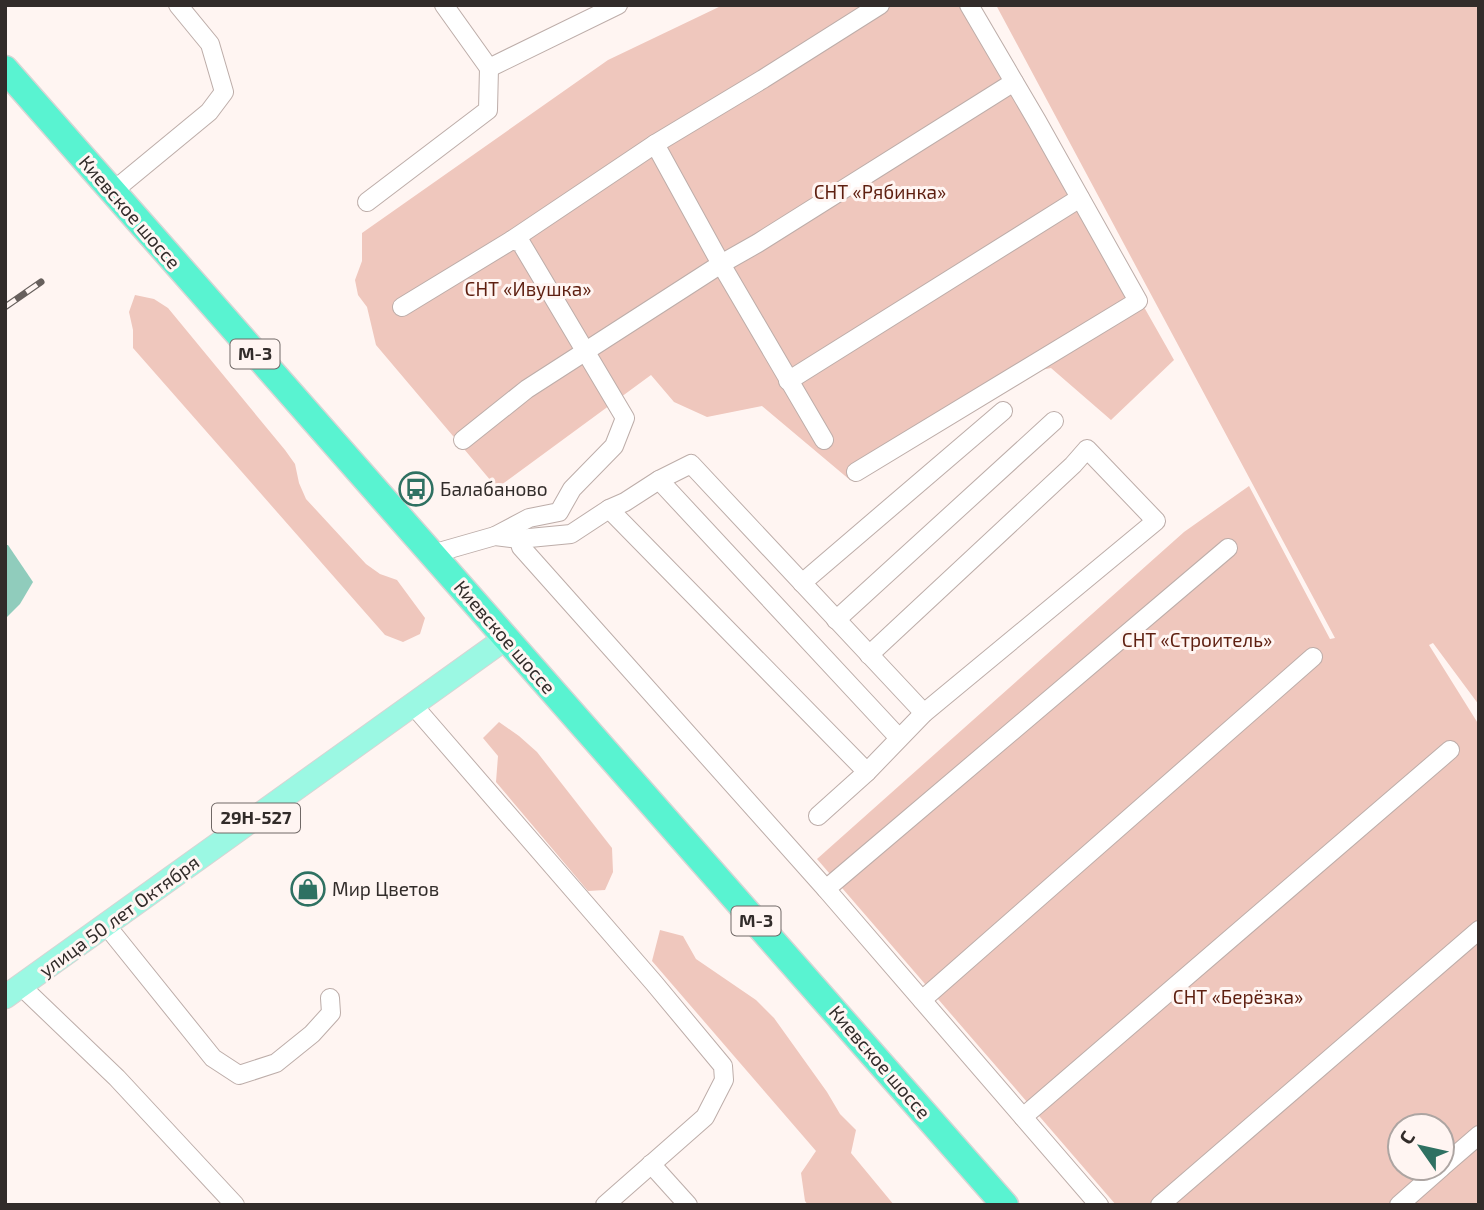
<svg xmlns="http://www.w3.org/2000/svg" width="1484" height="1210" font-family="'Exo 2',sans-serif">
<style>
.green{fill:#efc7bd;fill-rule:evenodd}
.water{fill:#90ccbc}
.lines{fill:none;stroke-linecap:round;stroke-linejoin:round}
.minor-casing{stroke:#bdada9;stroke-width:20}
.major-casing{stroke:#d6d5d4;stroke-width:25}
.highway-casing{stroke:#d6d5d4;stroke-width:29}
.minor{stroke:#fff;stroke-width:18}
.major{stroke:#9bf8e3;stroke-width:23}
.highway{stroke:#59f3d1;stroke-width:26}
.rail-casing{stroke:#67605d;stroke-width:7}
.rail{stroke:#fff5f2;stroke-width:4.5;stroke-dasharray:13;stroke-linecap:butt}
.labels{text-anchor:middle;stroke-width:6;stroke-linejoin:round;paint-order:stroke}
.shield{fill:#fff5f2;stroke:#706866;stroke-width:2}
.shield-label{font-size:18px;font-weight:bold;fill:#322c2a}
.park-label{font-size:19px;fill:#5e1f10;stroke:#fff5f2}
.street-label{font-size:19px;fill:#322c2a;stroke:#fff5f2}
.poi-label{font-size:19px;fill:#322c2a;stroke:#fff5f2;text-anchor:start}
</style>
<rect width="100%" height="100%" fill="#fff5f2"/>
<g class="green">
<path d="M723 5H973L1174 360 1111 420 1051 368 1036 371 850 480 762 406 707 417 674 402 651 375 497 488 376 345 367 307 358 295 355 280 362 261V233L608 60Z"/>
<path d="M996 5H1479V705L1433 643 1429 645 1479 725V1205H1116L817 859 1184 532 1249 486 1330 639 1335 638ZM1400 1126H1442V1168H1400Z"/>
<path d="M135 295 154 299 168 308 285 450 295 464 299 483 306 499 366 564 380 574 397 580 425 618 420 634 403 642 385 635 133 348V330L129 312Z"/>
<path d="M499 722 519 736 537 752 612 848 613 872 605 890 588 891 496 782 498 756 483 738Z"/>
<path d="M660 930 683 936 696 959 756 1000 774 1018 827 1092 840 1114 856 1130 851 1153 894 1205H808L805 1201 801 1173 816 1151 652 961Z"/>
</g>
<path class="water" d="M5 545H8L33 582 20 604 5 619Z"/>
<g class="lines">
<defs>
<g id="minor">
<path d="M444 5 489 68"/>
<path d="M489 68 618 5"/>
<path d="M655 144 721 264 824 440"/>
<path d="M112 192 209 112 224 92 210 44 178 5"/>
<path d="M367 202 488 110 489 68"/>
<path d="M512 240 655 144 763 79 880 5"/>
<path d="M402 307 512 240 521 243 625 418 614 446 572 489 559 512 529 518 495 536"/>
<path d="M788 381 1080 198"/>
<path d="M463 440 527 389 721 264 758 243 1014 82"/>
<path d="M856 472 1138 301 1037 121 969 5"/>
<path d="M659 480 691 464 924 713"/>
<path d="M609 509 867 772"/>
<path d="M519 539 521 547 826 889"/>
<path d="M432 554 495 536 519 539 571 534 609 509 625 502 659 480 899 738"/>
<path d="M802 583 1003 411"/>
<path d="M836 620 1054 421"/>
<path d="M413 705 654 983 723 1066 724 1080 705 1117 605 1205"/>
<path d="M818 816 867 772 924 713 1156 521 1087 449 1073 465 869 655"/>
<path d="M106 925 213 1058 239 1075 276 1063 312 1034 331 1013 330 998"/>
<path d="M21 986 117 1078 235 1205"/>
<path d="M922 1000 1313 657"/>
<path d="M1023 1117 1450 750"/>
<path d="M651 1164 688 1205"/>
<path d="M1442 1167 1479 1135"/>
<path d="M1099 1205 826 889 1228 548"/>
<path d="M1160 1205 1479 930"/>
<path d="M1399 1205 1441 1168"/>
</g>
<path id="major" d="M5 997 506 638"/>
<path id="highway" d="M5 69 1005 1205"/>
</defs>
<use href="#minor" class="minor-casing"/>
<use href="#major" class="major-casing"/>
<use href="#highway" class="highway-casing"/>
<use href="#minor" class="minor"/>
<use href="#major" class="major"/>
<use href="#highway" class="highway"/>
<defs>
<path id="rail" d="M5 307 41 282"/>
</defs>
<use href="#rail" class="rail-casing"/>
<use href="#rail" class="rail"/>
</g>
<defs>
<symbol id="bus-ring" viewBox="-11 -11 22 22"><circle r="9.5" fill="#fff5f2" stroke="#2f7162" stroke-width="1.5"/><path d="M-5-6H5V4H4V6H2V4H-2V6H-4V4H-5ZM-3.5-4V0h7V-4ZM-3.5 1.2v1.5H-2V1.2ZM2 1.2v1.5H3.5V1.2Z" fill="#2f7162"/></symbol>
<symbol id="shop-ring" viewBox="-11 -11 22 22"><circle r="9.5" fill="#fff5f2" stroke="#2f7162" stroke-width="1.5"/><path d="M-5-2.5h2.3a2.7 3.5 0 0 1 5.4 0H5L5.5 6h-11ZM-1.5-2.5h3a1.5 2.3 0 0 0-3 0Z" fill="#2f7162"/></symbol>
</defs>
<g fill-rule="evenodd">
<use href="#bus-ring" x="397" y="470" width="38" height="38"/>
<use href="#shop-ring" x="289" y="870" width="38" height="38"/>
</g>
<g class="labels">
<g class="shield">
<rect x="230.5" y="339.5" width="49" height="29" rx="5"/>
<rect x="212" y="803.5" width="88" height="29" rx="5"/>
<rect x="731.5" y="906.5" width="49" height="29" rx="5"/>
</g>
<g class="shield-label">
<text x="255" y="360">М-3</text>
<text x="256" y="824">29Н-527</text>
<text x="756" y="927">М-3</text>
</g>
<g class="park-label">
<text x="880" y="199">СНТ «Рябинка»</text>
<text x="528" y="296">СНТ «Ивушка»</text>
<text x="1197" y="647">СНТ «Строитель»</text>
<text x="1238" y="1004">СНТ «Берёзка»</text>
</g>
<g class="street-label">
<text transform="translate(130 212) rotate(49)" y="7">Киевское шоссе</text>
<text transform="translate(505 637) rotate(49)" y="7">Киевское шоссе</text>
<text transform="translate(119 916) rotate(-36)" y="7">улица 50 лет Октября</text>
<text transform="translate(880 1062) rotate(49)" y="7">Киевское шоссе</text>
</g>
<g class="poi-label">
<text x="440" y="496">Балабаново</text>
<text x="332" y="896">Мир Цветов</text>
</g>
</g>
<rect width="1484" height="1210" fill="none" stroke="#322c2a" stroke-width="14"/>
<g transform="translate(1421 1147) rotate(304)"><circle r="33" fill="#fff5f2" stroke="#ada5a2" stroke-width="2"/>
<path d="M0-5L12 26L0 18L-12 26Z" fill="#2f7162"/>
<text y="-10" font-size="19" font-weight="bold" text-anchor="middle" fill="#322c2a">С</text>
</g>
</svg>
